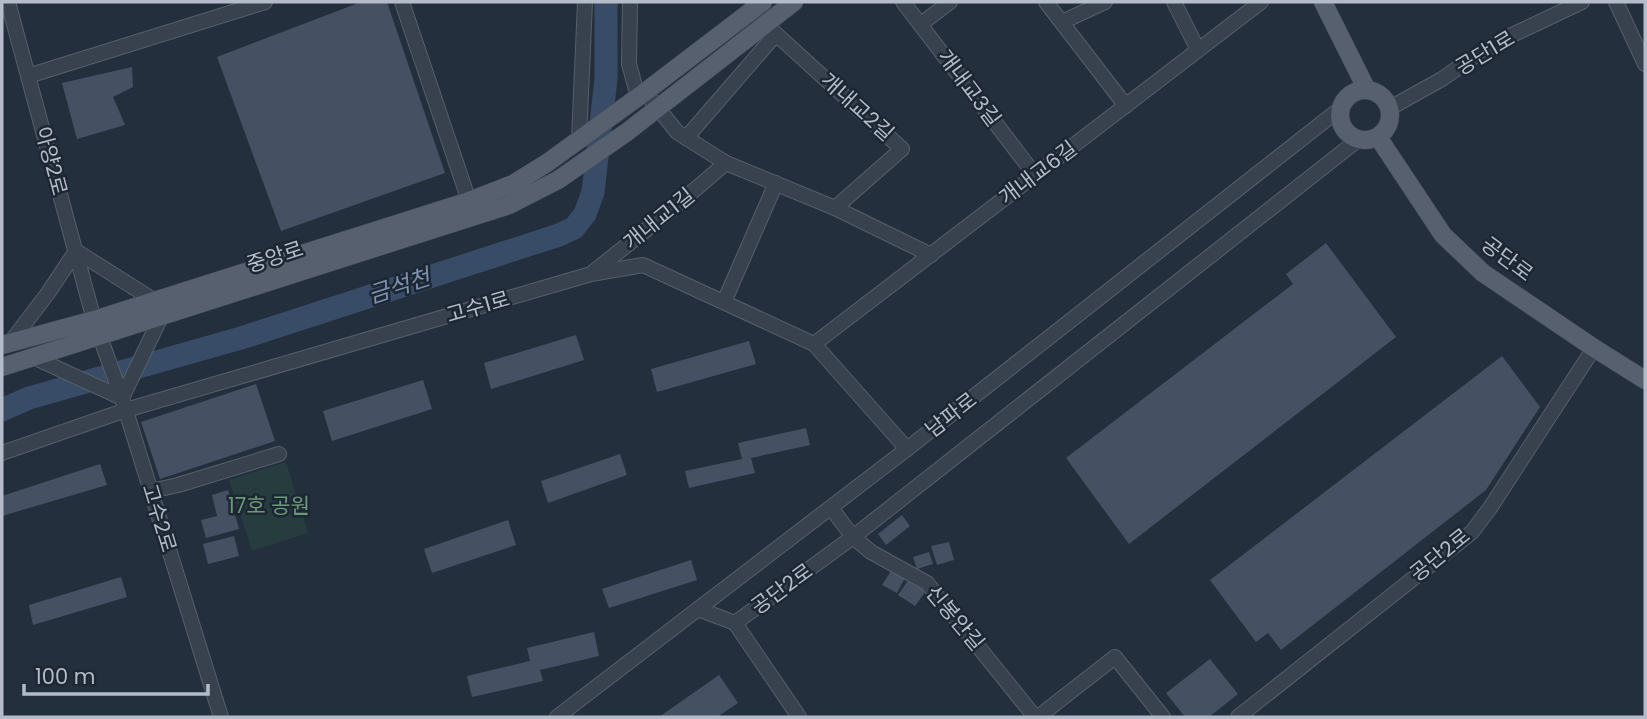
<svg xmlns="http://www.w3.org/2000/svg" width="1647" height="719" font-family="Poppins,'Noto Sans KR',sans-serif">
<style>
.green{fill:#263c3f}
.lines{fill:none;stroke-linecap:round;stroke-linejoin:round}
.river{stroke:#394c67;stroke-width:23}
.building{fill:#455162}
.minor-casing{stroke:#565f6c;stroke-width:16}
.major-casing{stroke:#414a57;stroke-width:19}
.minor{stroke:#38414e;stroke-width:14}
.major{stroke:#56606e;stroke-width:18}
.labels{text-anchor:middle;stroke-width:5;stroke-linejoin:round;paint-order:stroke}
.street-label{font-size:21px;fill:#b4bcc9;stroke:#1d2633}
.park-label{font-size:21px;fill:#6b9a76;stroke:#1d2633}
.water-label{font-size:23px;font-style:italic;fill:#7c92b1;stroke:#1d2633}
</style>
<rect width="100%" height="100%" fill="#242f3e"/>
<path class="green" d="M286 462 308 533 252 551 229 480Z"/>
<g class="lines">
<path class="river" d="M2 410 29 398 241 338 559 235 574 228 585 214 593 192 606 79V2"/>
</g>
<g class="building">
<path d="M361 2H387L445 173 281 231 217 57Z"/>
<path d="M132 67 133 87 113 97 125 125 77 139 62 83Z"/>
<path d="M1326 243 1396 337 1129 544 1066 458 1293 284 1286 274Z"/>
<path d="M576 335 584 360 491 389 484 363Z"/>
<path d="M749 341 756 364 657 392 651 369Z"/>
<path d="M1502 356 1540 407 1486 490 1281 650 1268 633 1256 642 1210 580Z"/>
<path d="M423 380 432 409 332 441 323 411Z"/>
<path d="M256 384 275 441 160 479 141 422Z"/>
<path d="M806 428 810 445 751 458 755 473 689 488 685 471 742 459 738 443Z"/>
<path d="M620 454 627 475 548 503 541 481Z"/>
<path d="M100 464 107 485 2 516V496Z"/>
<path d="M228 490 239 529 206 538 201 520 217 516 212 495Z"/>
<path d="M902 515 910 526 886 545 878 534Z"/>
<path d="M508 520 516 545 432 573 424 549Z"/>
<path d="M234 536 239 556 208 564 203 544Z"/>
<path d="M949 542 954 560 937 565 931 546Z"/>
<path d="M929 552 933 564 917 569 913 557Z"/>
<path d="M691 560 697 580 609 608 602 589Z"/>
<path d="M893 568 906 576 897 593 882 585Z"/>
<path d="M121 577 127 597 33 625 29 605Z"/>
<path d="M909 579 928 588 915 606 898 595Z"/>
<path d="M594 632 599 656 540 670 543 681 472 697 467 676 530 661 527 648Z"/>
<path d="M1210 659 1238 694 1209 717H1185L1166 693Z"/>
<path d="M719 675 738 703 717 717H659Z"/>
</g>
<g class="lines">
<defs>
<g id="minor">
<path d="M8 2 94 320 122 398 221 717"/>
<path d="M402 2 469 201"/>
<path d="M630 2 629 64 638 97"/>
<path d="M903 2 1035 175"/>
<path d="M1046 2 1126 106"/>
<path d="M1174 2 1198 50"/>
<path d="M1616 2 1645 64"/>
<path d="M1062 22 1105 2"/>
<path d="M765 24 902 149 835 208"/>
<path d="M921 24 950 2"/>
<path d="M28 76 265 2"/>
<path d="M645 92 677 132 726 163 835 208 931 255"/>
<path d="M1390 108 1442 79 1478 54 1512 35 1582 2"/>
<path d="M686 138 776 34"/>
<path d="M579 139 585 2"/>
<path d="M592 273 671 210 726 163"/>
<path d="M724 302 776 183"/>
<path d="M10 343 48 293 76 251 155 301"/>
<path d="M814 344 1261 2"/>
<path d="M33 357 122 398"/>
<path d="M122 398 161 317"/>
<path d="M2 453 126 410 591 274 643 265 814 344 907 449"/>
<path d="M151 491 178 485 279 454"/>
<path d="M831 508 853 537 871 552 927 583 1035 717"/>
<path d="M698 609 735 623"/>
<path d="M735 623 853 537 1359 139"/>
<path d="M735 623 799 717"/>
<path d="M557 717 907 449 1341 108"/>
<path d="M1038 717 1115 657 1163 717"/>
<path d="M1238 717 1472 532 1490 508 1594 348"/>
</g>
<g id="major">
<path d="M1323 2 1367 90"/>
<circle cx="1365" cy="115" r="25"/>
<path d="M1378 137 1443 235 1483 273 1594 348 1645 380"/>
<path d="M2 345 94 320 469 201 513 184 547 163 645 92 763 2"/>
<path d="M2 367 509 205 558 180 627 132 794 2"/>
</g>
</defs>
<use href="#minor" class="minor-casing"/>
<use href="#major" class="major-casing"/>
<use href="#minor" class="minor"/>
<use href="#major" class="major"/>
</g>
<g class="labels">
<g class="street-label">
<text transform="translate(1485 53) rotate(-31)" y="7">공단1로</text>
<text transform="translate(969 88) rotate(53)" y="7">개내교3길</text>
<text transform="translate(857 107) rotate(42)" y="7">개내교2길</text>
<text transform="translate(51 161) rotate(75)" y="7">아양2로</text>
<text transform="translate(1038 173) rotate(-37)" y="7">개내교6길</text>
<text transform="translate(659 219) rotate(-39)" y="7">개내교1길</text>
<text transform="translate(275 257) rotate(-18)" y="7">중앙로</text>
<text transform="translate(1507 259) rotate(37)" y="7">공단로</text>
<text transform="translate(478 307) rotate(-16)" y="7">고수1로</text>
<text transform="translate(951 415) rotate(-38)" y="7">남파로</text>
<text transform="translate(159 518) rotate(73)" y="7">고수2로</text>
<text transform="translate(1440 555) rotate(-39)" y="7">공단2로</text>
<text transform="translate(782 589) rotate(-36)" y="7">공단2로</text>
<text transform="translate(955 618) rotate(50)" y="7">신봉안길</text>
</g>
<g class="park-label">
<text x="269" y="513">17호 공원</text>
</g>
<g class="water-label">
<text transform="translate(399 286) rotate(-18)" y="8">금석천</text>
</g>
</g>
<rect width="1647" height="719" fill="none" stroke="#b4bcc9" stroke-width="7"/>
<path d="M24 684v10h184v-10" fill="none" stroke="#b4bcc9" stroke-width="3.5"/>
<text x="35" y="684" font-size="21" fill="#b4bcc9" stroke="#1d2633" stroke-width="5" paint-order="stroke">100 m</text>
</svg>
